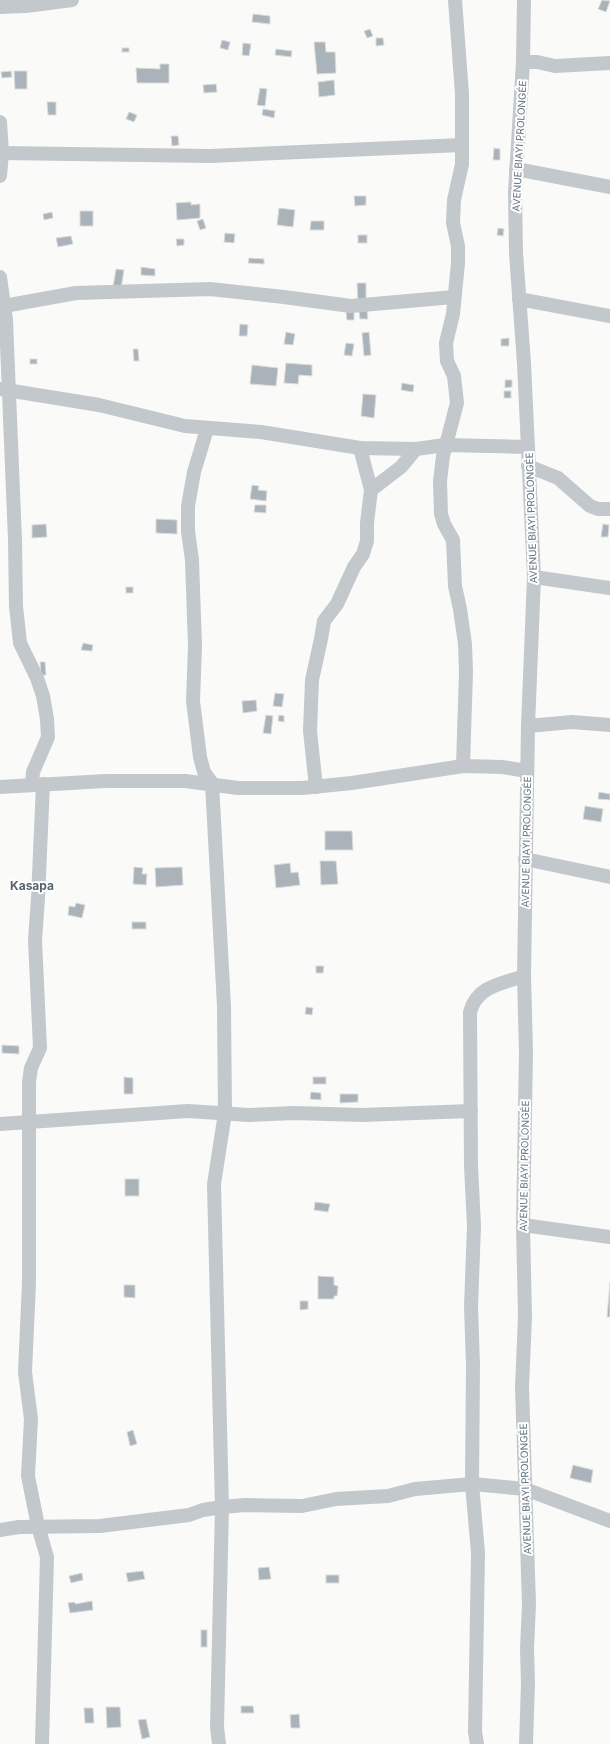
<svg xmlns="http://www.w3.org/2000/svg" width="610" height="1744" font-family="Inter,sans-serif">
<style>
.building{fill:#aab3b9;stroke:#dcdcda}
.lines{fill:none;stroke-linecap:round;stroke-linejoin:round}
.minor{stroke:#c3c8cc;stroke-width:14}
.labels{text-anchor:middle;stroke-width:4;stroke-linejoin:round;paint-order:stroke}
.street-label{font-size:10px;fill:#657683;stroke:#fff}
.quarter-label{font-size:12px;font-weight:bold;fill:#57646e;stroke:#fff}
</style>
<rect width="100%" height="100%" fill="#fafaf8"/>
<g class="building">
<path d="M602 0 610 1 606 12 598 9Z"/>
<path d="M253 14 270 16V24L252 22Z"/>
<path d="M370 29 373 36 367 38 364 31Z"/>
<path d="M376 38H383L384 45 376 46Z"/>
<path d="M222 40 230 42 228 50 220 48Z"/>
<path d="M314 42H325L326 52H335L336 73 317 74Z"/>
<path d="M243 43 251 44 249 56 242 55Z"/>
<rect x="122" y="48" width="7" height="4"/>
<path d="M276 49 292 51 291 57 275 55Z"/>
<path d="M160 64H169V83H137L136 68 160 69Z"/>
<path d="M11 71 12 77 2 78 1 72Z"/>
<path d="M14 71H27V89H15Z"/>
<path d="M334 80 335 95 319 97 318 82Z"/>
<path d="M216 84 217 92 204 93 203 85Z"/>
<path d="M260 88 267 89 265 106 257 105Z"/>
<path d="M47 102H56V115H48Z"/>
<path d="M263 109 275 111 274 118 262 115Z"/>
<path d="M129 112 137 115 134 122 126 119Z"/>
<path d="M171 136H178L179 145 172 146Z"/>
<path d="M494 148 500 149V160H493Z"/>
<path d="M354 196H366V205L355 206Z"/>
<path d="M191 202V205L200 204V218L177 220 176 203Z"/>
<path d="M279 208 295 210 293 227 277 225Z"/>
<rect x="80" y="211" width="13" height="15"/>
<path d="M52 212 53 218 44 220 43 214Z"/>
<path d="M203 219 206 228 200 230 197 221Z"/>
<path d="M311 221H324V230H310Z"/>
<path d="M498 228 504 229 503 236 497 235Z"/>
<path d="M225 233 235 234 234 243 224 242Z"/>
<rect x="358" y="235" width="9" height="8"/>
<path d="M71 236 73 244 58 247 56 238Z"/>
<path d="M176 239H184V245L177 246Z"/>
<path d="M249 258 264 259V264L248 263Z"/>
<path d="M141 267 155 269V276L141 275Z"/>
<path d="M116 269 124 270 121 288 113 287Z"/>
<path d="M357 283H366V303H358Z"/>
<path d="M354 311V320H347L346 312Z"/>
<path d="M359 311H367L368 319H360Z"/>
<path d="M240 324 248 325 247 336H239Z"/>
<path d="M286 332 295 334 293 345 284 344Z"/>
<path d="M369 332 371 355 364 356 362 333Z"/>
<path d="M509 338V346H501V339Z"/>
<path d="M346 343 354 344 352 356 344 355Z"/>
<path d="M133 349H138L139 361H134Z"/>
<rect x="30" y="359" width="7" height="5"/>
<path d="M286 363 312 365V376L299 375 298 384 284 383Z"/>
<path d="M252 365 278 368 276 386 250 384Z"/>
<path d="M505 380H512V387L505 388Z"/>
<path d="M402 383 414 385 413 392 401 390Z"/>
<rect x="504" y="391" width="7" height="7"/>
<path d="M363 394 376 395 374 418 361 416Z"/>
<path d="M252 485 259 486 258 490 267 491 266 501 250 499Z"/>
<path d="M255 505H266V513L254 512Z"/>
<path d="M156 519 177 520V534L156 533Z"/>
<path d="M46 524 47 537 32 538V525Z"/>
<path d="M603 524 609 525 608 537H601Z"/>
<rect x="126" y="587" width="7" height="6"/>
<path d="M83 643 93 645 92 651 81 650Z"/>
<path d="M40 662H45L46 675H41Z"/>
<path d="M275 693 284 694 282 707 273 706Z"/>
<path d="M256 700 257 711 243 713 242 701Z"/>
<path d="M266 715 273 716 271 734 263 733Z"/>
<path d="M279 715 284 716V722L278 721Z"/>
<path d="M599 792 610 794V800L598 799Z"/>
<path d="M585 806 603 809 601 822 583 819Z"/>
<path d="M325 831H352L353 850H325Z"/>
<path d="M320 861H336L338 884 321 885Z"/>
<path d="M290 863 291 873 298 872 300 885 276 888 274 865Z"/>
<path d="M134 867 143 868 142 874H147L146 885 133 884Z"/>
<path d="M182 867 183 885 156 887 155 868Z"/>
<path d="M76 903 85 905 82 918 68 915 69 906 75 907Z"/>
<rect x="132" y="922" width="14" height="7"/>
<path d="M316 966H324L323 973H316Z"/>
<path d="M306 1007 313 1008 312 1015 305 1014Z"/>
<path d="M2 1045 19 1046V1054L2 1053Z"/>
<path d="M124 1077 133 1078V1094H124Z"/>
<rect x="313" y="1077" width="13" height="7"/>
<path d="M311 1092 321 1093V1100L310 1099Z"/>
<path d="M340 1094H358V1102L340 1103Z"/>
<rect x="125" y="1179" width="14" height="17"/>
<path d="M315 1202 330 1204 328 1212 314 1210Z"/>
<path d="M318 1276 334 1277V1285L338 1286 337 1296H334V1299H318Z"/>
<path d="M610 1282V1317H607Z"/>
<path d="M124 1285H135V1298L124 1297Z"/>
<path d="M300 1301H308V1309L300 1310Z"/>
<path d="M133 1430 137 1444 130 1446 127 1432Z"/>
<path d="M573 1465 593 1470 591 1483 570 1478Z"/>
<path d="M269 1567 271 1579 259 1580 258 1568Z"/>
<path d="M143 1571 145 1579 128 1582 126 1573Z"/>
<path d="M82 1573 83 1580 71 1583 69 1576Z"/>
<rect x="326" y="1575" width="13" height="8"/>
<path d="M92 1601 93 1610 70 1613 68 1603 75 1602V1604Z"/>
<rect x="201" y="1630" width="6" height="17"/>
<path d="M241 1706H253L254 1713H241Z"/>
<path d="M106 1707H120L121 1727 107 1728Z"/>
<path d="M84 1708H93L94 1723H85Z"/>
<path d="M299 1714 300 1728H291L290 1715Z"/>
<path d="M146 1719 150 1737 142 1739 138 1720Z"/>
</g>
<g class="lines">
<g class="minor">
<path d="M455 0 462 94V164L454 200 453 223 458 246V263L453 314 446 343 447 361 454 376 457 403 443 456 440 481 441 514 444 524 453 540 455 586 460 609 465 644 466 672 463 766"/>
<path d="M524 0 523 62 515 192 516 253 524 363 534 577 528 726 524 976 526 1052 523 1225 525 1317 522 1387 529 1604 527 1649 528 1684 526 1744"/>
<path d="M0 7 26 6 72 0"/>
<path d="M523 62H537L555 66 610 63"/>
<path d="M0 122 2 153 0 176"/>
<path d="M2 153 210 156 462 145"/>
<path d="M516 169 610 187"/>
<path d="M0 277 6 320 15 540 16 606 20 643 37 678 43 696 47 719 48 737 33 772 32 784"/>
<path d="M519 299 610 316"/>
<path d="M4 306 76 293 210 289 284 297 351 306 454 297"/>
<path d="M0 389 99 405 185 426 261 432 360 448 416 449 445 445 528 447"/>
<path d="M207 429 194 472 188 506V531L192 560 195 646 193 701 200 757 204 772 212 783 224 1006 225 1113 214 1184 222 1507 217 1727 219 1744"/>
<path d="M528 466 558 478 590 506 598 509H610"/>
<path d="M371 490 401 467 416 449"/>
<path d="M534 577 610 588"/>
<path d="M528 726 572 722 610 725"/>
<path d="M0 787 106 781H185L238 788H302L352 783 463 766 502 767 527 771"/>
<path d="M316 787 310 731 312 680 321 639 324 621 337 604 354 567 363 554 367 541V523L371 490 360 448"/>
<path d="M525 859 610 877"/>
<path d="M0 1124 188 1111 249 1115 294 1113 362 1115 471 1111"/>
<path d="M523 1225 610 1237"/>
<path d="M0 1530 19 1527 100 1526 189 1515 203 1510 222 1507 245 1505 302 1506 336 1499 388 1496 415 1489 472 1484 525 1489 610 1521"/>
<path d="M42 1744 47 1557 38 1526 28 1476 31 1419 25 1372 29 1283V1082L31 1068 40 1048 35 940 38 898 43 784"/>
<path d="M477 1744 475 1732 478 1553 472 1484 473 1365 471 1307 474 1226 471 1166 470 1012C477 986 501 984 524 976"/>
</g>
</g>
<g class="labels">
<g class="street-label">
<text transform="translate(519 146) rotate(-87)" y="4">AVENUE BIAYI PROLONGÉE</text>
<text transform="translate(531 518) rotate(-92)" y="4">AVENUE BIAYI PROLONGÉE</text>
<text transform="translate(526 842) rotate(-89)" y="4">AVENUE BIAYI PROLONGÉE</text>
<text transform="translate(524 1166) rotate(-89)" y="4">AVENUE BIAYI PROLONGÉE</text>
<text transform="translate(525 1489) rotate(-92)" y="4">AVENUE BIAYI PROLONGÉE</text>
</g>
<g class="quarter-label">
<text x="32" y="890">Kasapa</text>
</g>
</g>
</svg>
